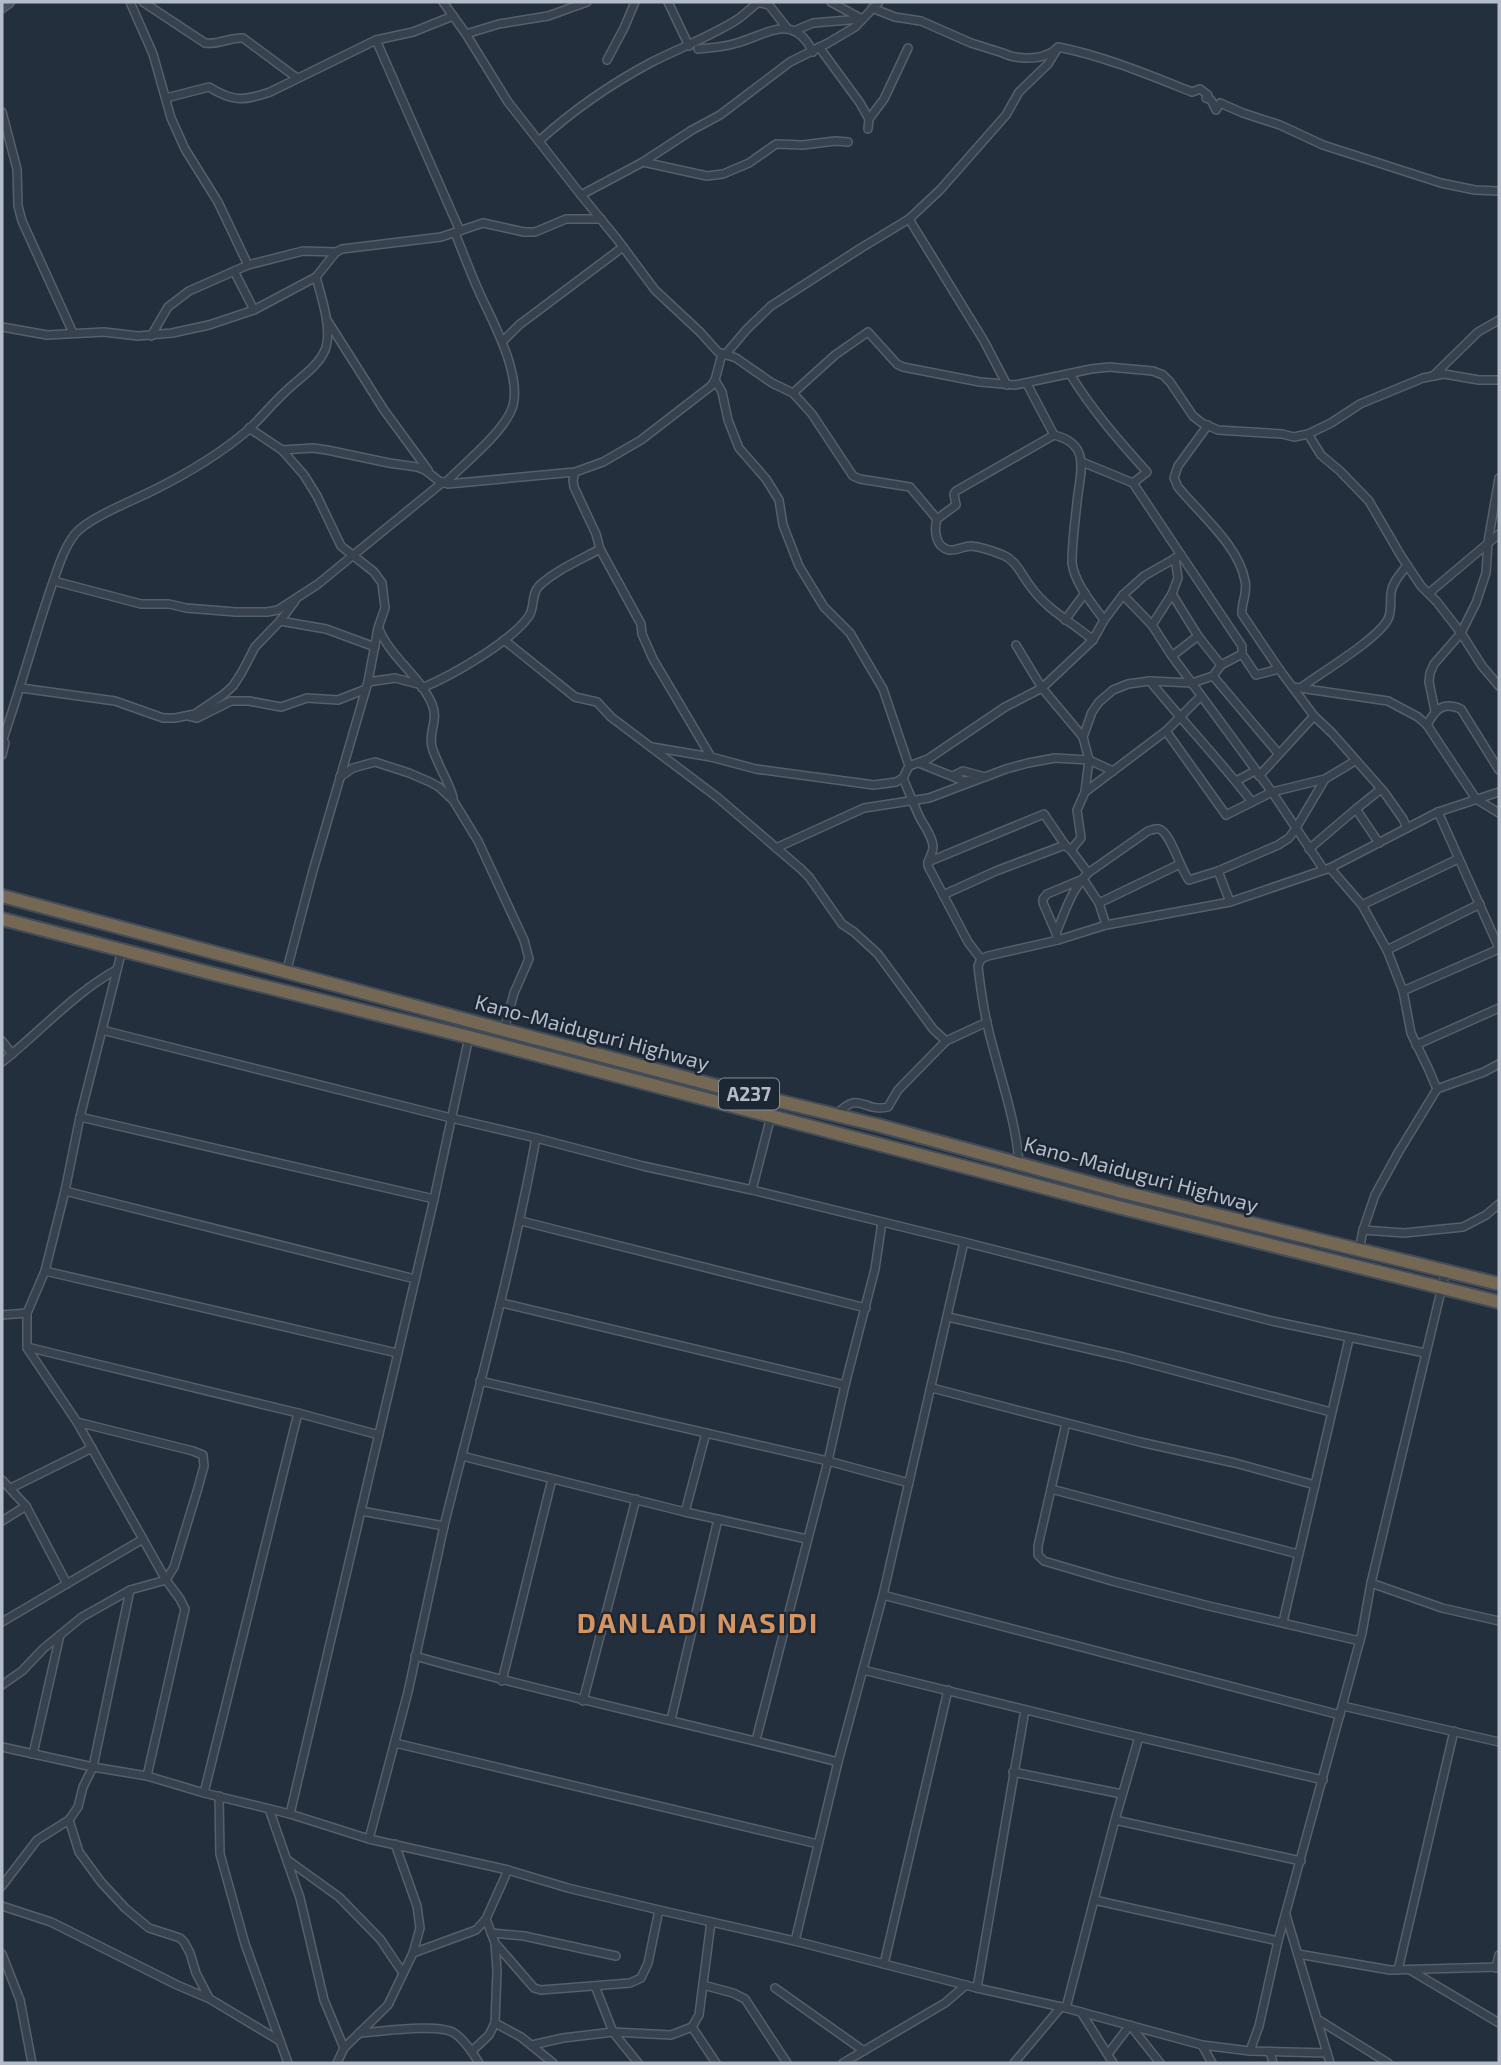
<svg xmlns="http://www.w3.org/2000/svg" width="1501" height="2065" font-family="'Exo 2',sans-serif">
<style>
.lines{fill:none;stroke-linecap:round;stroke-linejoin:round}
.street-casing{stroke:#565f6c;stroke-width:10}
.secondary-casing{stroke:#565f6c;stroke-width:13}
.highway-casing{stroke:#434c59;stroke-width:16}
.street{stroke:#38414e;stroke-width:7}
.secondary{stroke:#465061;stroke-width:10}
.highway{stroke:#746855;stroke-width:12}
.labels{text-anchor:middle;stroke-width:5;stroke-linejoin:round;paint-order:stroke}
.shield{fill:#1d2633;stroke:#878f9c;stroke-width:2}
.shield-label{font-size:19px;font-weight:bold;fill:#b4bcc9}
.street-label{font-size:21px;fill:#b4bcc9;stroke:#1d2633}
.district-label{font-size:28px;font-weight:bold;letter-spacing:2px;fill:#d59563;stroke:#1d2633}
</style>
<rect width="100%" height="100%" fill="#242f3e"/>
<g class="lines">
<defs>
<g id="street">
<path d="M130 2 153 54 171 118 185 149 218 202 248 265"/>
<path d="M143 2 205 43C219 45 230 37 243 38L297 78"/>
<path d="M443 2 466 34 508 102 581 195 617 239 655 290 700 332 718 352 736 358 772 383 793 393 812 414 853 476 860 479 910 487 937 519C934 530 935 547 949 550 956 551 964 546 971 546 981 547 993 551 1003 555 1017 561 1022 576 1031 587 1047 610 1072 622 1093 640"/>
<path d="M668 2 689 46"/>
<path d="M757 2 769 5 787 28"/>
<path d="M831 2 860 18"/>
<path d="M872 8 895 17 921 21 971 43 1003 53C1014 59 1036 60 1048 54 1052 53 1055 50 1058 47 1104 56 1149 75 1192 92L1200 89 1208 95 1206 98 1211 100 1216 110 1220 103 1243 113 1280 125 1323 145 1441 183 1475 190 1499 191"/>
<path d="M794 31 813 23 861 19"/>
<path d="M466 34 499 24 548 16 587 2"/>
<path d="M376 40 460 231"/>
<path d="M819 47 860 103 869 119 868 129"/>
<path d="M698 49C712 48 724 47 737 43 768 34 793 12 813 52"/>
<path d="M607 60 624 28 635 2"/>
<path d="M166 98 209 87C233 102 244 101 270 92L376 40 413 32 453 16"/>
<path d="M2 112 17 169 18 206 22 221 73 333"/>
<path d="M869 119 884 99 908 48"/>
<path d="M539 141C572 111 611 84 650 63 679 48 710 37 738 19 745 14 752 7 759 2"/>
<path d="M643 162 707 176 723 174 749 163 776 144 803 145 835 141 848 142"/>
<path d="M581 195 643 162 692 130 720 115 790 62 828 43 855 27 879 2"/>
<path d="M909 219 984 341 1007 385"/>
<path d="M234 271 254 310"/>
<path d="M327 320 384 410 428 470"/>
<path d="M2 327 47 335 104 332 138 336 172 333 209 325 254 310 316 277 336 252 342 249 441 237 483 223 524 232H535L566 219H601"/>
<path d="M151 336 168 307 189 291 248 265 303 251 336 252"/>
<path d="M503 341 519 325 623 247"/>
<path d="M725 355 747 329 771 306 861 248 909 219 940 190 1006 115 1019 92 1048 64 1056 51"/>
<path d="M1433 376 1478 332 1499 320"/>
<path d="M1027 384 1054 435C1092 444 1080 473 1077 502 1075 522 1072 542 1072 563 1075 584 1092 603 1104 620"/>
<path d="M793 393 835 355 868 332 897 364 903 367 980 382 1015 385 1091 369 1109 367 1153 371 1163 375 1170 382 1193 416 1202 423 1218 430 1282 434 1294 437 1308 434 1331 423 1360 404 1423 378 1444 374 1479 380H1499"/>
<path d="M1208 425 1178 466 1174 478 1178 487C1200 514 1239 546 1245 581 1248 593 1241 603 1242 614L1279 669 1314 716 1332 733 1384 792 1403 819 1407 828"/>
<path d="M249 428 282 450 313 448 327 450 389 463 417 467 425 470 439 481 448 484 575 472 603 462 641 440 711 386 715 380 722 354"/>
<path d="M1308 434 1321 455 1340 471 1369 501 1401 556 1421 586 1437 602 1461 633 1482 666 1499 686"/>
<path d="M282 450 304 475 317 496 341 546 374 572 382 583 385 608 378 628 368 682 312 874 286 973"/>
<path d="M1082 462 1133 483"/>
<path d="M575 472 573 480 574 487 596 534 600 549 641 624 642 634 653 659 711 757"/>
<path d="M445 483C465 463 500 435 511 411 525 380 493 322 480 294 471 274 463 253 455 233"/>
<path d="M937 519 956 505 954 494 956 491 1054 435"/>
<path d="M1181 555 1242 646V654"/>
<path d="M54 581 141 604H169L186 608 236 612H267L278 610 318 584 443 482"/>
<path d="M1429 593 1499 534"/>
<path d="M1172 594 1198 636"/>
<path d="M1123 595 1152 625 1172 656 1272 792 1296 828 1289 838 1278 845 1218 871 1230 902"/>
<path d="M1065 620 1085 593"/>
<path d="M280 621 326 629 375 647"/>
<path d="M1152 625 1172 594 1178 578 1175 558"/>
<path d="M379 629C390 657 420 676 432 704 439 721 428 731 432 747 437 764 448 780 453 797"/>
<path d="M504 640 575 697 597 702 611 717 717 797 801 869 809 877 842 924 854 932 878 954 933 1029 946 1041"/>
<path d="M1016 645 1042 688 1083 737"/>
<path d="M1172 656 1198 636 1221 665"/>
<path d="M1213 676 1278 753"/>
<path d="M1150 681C1183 722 1220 760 1252 802L1272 792 1325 779 1355 761"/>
<path d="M368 682 395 678 418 684"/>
<path d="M1293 687 1388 701 1418 717 1427 725C1435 710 1442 701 1461 709L1499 770"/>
<path d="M1302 687C1322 672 1378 639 1388 619 1392 611 1390 602 1391 593 1392 582 1401 574 1407 565"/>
<path d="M21 688 115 701 163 718H175L195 714 223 695 233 686 242 672 255 647 280 621 295 601"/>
<path d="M422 688C451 676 511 642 529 616 535 607 531 594 539 586 556 570 580 560 600 549"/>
<path d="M1435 711 1429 682 1430 673 1434 664 1461 633 1476 603 1486 573 1488 542 1499 478"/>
<path d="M188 716 197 718 231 701H249L281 707 307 698 338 700 366 689"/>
<path d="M1427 725 1476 799 1499 813"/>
<path d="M1166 731 1226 815 1252 802"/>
<path d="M2 738 5 743 2 755"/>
<path d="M3 739C21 687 35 634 53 582 59 565 64 548 75 534 88 518 134 500 154 490 188 473 219 455 248 430 261 418 272 404 285 392 298 379 318 367 325 350 333 330 321 296 316 277"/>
<path d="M652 747 711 757 756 769 874 785 896 782 903 778 909 766 883 689 850 633 824 607 799 566 783 525 779 500 766 479 739 448 728 420 722 392 715 380"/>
<path d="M919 763 964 781 970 780"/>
<path d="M909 766 928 759 1005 707 1042 688 1093 640 1104 620 1123 595 1144 576 1181 555 1133 483 1147 472C1119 441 1092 410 1070 374"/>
<path d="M953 776 963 771 985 777"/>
<path d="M1259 776 1314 716"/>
<path d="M340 777 353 768 375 762 409 773 430 782 439 787 453 800 478 841 524 940 529 959 514 993 504 1030"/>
<path d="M903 778C909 792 914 806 921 820 926 828 931 835 933 845 934 854 927 858 928 866L968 942 981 959"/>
<path d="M1236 781 1255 771"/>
<path d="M1085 792 1166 731 1201 696"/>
<path d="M1356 809 1381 789"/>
<path d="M1438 812 1499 948"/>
<path d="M776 848 864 808 929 798 1006 769 1028 763 1055 758 1089 760 1113 771"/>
<path d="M1309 849 1356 809 1379 843"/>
<path d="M928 862 1044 814 1065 845"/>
<path d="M1330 868 1362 905 1387 950 1403 991 1411 1033 1428 1068 1437 1089"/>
<path d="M1324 870 1296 828 1325 779"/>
<path d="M1088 873 1148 831C1151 830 1156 828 1159 829 1171 833 1180 869 1189 880L1218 871"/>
<path d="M943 895 996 871 1065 845 1068 848"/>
<path d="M1099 903 1106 925"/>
<path d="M1362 905 1458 859"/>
<path d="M1056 933 1043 903V899L1047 894 1083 879 1099 903 1180 864"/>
<path d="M1058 940 1056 933C1066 910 1070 892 1088 873L1071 850 1081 838 1077 810 1085 792 1089 760 1083 737 1092 712 1099 702 1113 690 1128 684 1150 681 1192 683 1213 676 1221 665 1242 654 1256 675 1279 669"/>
<path d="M122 950 102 1030 451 1118 536 1138 643 1166 752 1190 964 1242 1272 1321 1425 1353"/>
<path d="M1387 950 1480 904"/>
<path d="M1403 991 1499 949"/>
<path d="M102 1030 80 1117 65 1191 45 1271 27 1313V1347L298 1413 379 1435"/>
<path d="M2 1041 12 1054"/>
<path d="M1416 1045 1499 1008"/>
<path d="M2 1062C40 1032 73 994 116 970"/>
<path d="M836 1115C860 1089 863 1113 888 1107L898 1090 946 1041 987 1022"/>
<path d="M80 1117 434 1199"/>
<path d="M1019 1163C1016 1124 1004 1089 994 1051 986 1024 981 994 978 966L981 959 988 956 1058 940 1106 925 1230 902 1330 868 1438 812 1499 792"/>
<path d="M752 1190 771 1116"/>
<path d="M65 1191 415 1279"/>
<path d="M521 1221 866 1308"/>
<path d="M1363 1230 1375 1195 1398 1153 1437 1089 1484 1072 1499 1064"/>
<path d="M1359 1251 1363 1230 1404 1233 1463 1227 1486 1215 1499 1204"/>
<path d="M45 1271 397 1353"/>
<path d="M502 1303 845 1385"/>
<path d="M2 1315 27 1313"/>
<path d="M948 1317 1124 1357 1331 1412"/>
<path d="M27 1348 77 1422"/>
<path d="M480 1381 828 1461 909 1483"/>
<path d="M932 1388 1140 1442 1235 1463 1315 1485"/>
<path d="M1066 1423 1038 1546V1555L1044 1561 1112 1581 1209 1606 1360 1641"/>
<path d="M462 1456 685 1512 807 1539"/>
<path d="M2 1480 26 1506 67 1584"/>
<path d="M11 1488 92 1448"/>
<path d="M1051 1489 1298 1554"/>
<path d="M361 1511 444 1526 408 1692 369 1839"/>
<path d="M685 1512 706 1433"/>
<path d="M2 1521 26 1506"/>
<path d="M444 1526C476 1397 512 1269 536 1138"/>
<path d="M1371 1583 1442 1608 1499 1621"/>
<path d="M883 1595 1340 1715"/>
<path d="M2 1622 143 1539"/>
<path d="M1283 1622 1349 1339"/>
<path d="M415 1656C555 1696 698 1725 838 1762"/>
<path d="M863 1670 1096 1727 1323 1780"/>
<path d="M502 1681 552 1479"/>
<path d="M2 1685 22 1671 44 1648 82 1617 130 1590 166 1580 174 1567 198 1488 204 1466 203 1455 193 1451 77 1422 166 1580 180 1599 185 1609 147 1776"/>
<path d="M583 1701 636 1499"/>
<path d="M1343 1706 1499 1742"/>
<path d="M671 1720 718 1519"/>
<path d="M756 1740 828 1461 845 1385 875 1269 882 1222"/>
<path d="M395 1743 818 1844"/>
<path d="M2 1747 93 1767 147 1776 204 1793 290 1814 369 1839 508 1870 568 1888 659 1910 795 1941 977 1988 1066 2008 1202 2045 1250 2051 1327 2053"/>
<path d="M33 1754 60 1635"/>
<path d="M1013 1772 1122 1794"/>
<path d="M204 1793 298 1413"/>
<path d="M219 1796 220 1854 245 1944 288 2063"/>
<path d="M269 1809 300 1898 324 2000 344 2048"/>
<path d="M290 1814 434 1199 469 1037"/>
<path d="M69 1820 79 1852 101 1882 125 1908 149 1928 180 1938 184 1942 190 1953 196 1973 209 1998"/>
<path d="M1115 1820 1139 1737"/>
<path d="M289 1861 339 1897 380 1939 403 1973"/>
<path d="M2 1886 37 1840 69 1820 78 1807 83 1787 93 1767 130 1590"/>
<path d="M2 1906 51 1922 177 1985 210 1999 280 2041"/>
<path d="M1286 1915 1330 2063"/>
<path d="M491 1933 524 1936 616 1956"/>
<path d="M795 1941 838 1762 883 1595 964 1242"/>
<path d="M1278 1941 1094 1900 1115 1820 1301 1861"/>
<path d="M495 1943 534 1988 541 1990 630 1983 641 1978 648 1963 659 1910"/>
<path d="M413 1953 476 1930 486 1919 508 1870"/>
<path d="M2 1954 20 2000 32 2063"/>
<path d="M1298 1954 1390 1970 1499 1967"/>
<path d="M884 1964 948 1690"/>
<path d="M1496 1968 1499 1955"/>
<path d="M1398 1970 1454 1731"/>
<path d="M1410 1970 1499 2023"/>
<path d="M703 1985 733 1993 745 1999 787 2063"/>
<path d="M595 1986 613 2032 638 2063"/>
<path d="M775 1988 864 2051"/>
<path d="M977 1988 1025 1710"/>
<path d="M1066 2008 1094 1900"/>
<path d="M1081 2012 1113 2063"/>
<path d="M1317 2019 1388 2063"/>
<path d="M495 2023 521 2037 553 2063"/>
<path d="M692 2027 716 2063"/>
<path d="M359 2033C379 2032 439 2023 454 2033 464 2039 473 2053 479 2063"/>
<path d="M532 2045 563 2038 613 2032 671 2035 692 2027 699 2015 711 1922"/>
<path d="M1202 2045 1212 2063"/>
<path d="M472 2051 489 2035 495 2023 497 1971 495 1943 486 1919"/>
<path d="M1250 2051 1259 2026 1278 1941 1362 1633 1371 1583 1446 1270"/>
<path d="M1270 2052 1273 2063"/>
<path d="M1108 2054 1130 2025 1160 2063"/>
<path d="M337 2063 344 2048 388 2005 413 1953 420 1928 417 1906 395 1844"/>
<path d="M843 2063 945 2003 966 1985"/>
<path d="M1014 2063 1061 2007"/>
</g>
<path id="secondary" d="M2 7 9 2"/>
<g id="highway">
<path d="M2 896 504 1030 721 1087 877 1125 1123 1192 1499 1284"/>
<path d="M2 919 210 973 469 1037 1118 1207 1499 1302"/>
</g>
</defs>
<use href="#street" class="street-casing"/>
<use href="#secondary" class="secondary-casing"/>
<use href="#highway" class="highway-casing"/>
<use href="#street" class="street"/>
<use href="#secondary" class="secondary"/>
<use href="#highway" class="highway"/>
</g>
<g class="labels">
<rect class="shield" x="719" y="1078.5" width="60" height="31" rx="5"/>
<g class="shield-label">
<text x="749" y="1101">A237</text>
</g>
<g class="street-label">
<text transform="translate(592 1033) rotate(15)" y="7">Kano-Maiduguri Highway</text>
<text transform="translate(1141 1175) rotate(15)" y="7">Kano-Maiduguri Highway</text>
</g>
<g class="district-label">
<text x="698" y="1633">DANLADI NASIDI</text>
</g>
</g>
<rect width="1501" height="2065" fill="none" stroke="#b4bcc9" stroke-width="7"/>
</svg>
